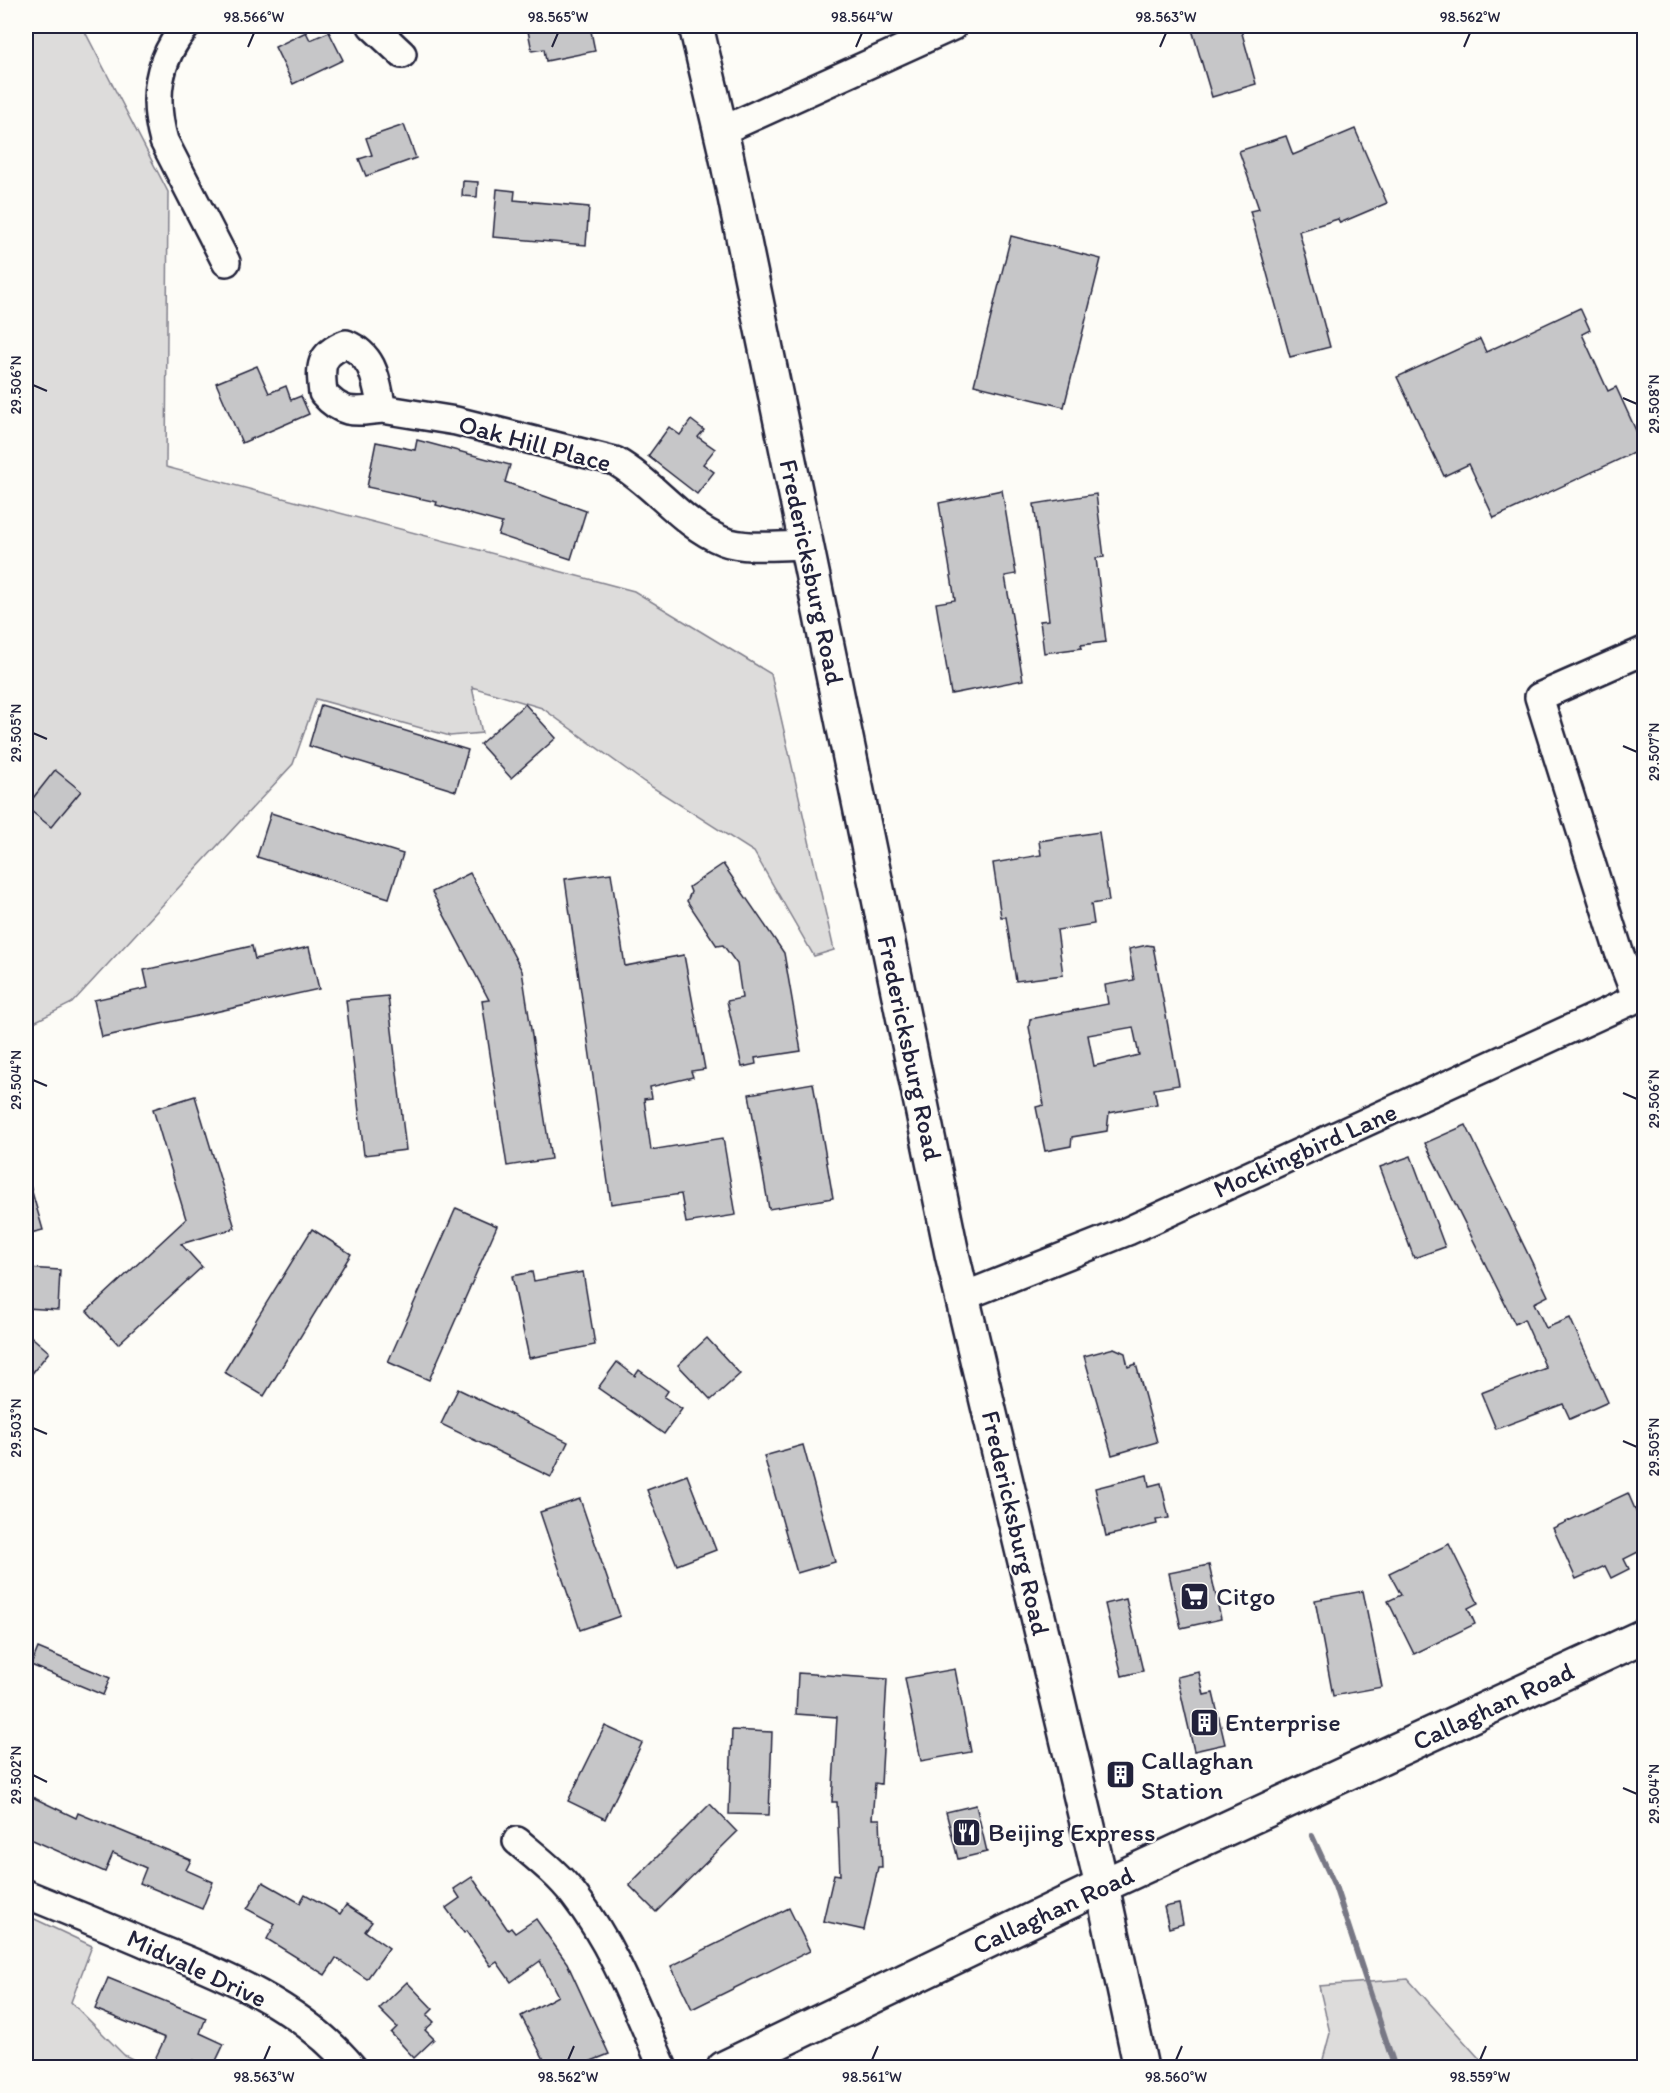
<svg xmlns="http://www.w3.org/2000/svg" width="1670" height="2093" font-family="Itim,sans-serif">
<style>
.green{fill:#dddcdb;stroke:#807f8b;stroke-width:1.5}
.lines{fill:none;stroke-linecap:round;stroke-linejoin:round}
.stream{stroke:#787885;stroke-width:6}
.building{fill:#c6c6c8;stroke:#22223b;stroke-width:1.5;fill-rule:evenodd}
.minor-casing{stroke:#22223b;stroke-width:32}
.major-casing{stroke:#22223b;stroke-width:38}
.minor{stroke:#fdfcf7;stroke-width:27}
.major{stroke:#fdfcf7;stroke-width:33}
.ticks{fill:none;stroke:#22223b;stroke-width:2}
.labels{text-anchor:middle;stroke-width:4.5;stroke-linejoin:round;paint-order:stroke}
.street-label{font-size:26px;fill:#22223b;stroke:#fdfcf7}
.poi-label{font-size:26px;fill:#22223b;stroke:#fdfcf7;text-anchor:start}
.neatline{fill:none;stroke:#22223b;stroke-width:2}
.ticks-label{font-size:15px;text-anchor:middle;fill:#22223b}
</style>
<rect width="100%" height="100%" fill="#fdfcf7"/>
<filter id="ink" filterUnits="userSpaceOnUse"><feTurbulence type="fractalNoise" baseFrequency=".0167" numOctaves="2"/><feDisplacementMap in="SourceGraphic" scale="12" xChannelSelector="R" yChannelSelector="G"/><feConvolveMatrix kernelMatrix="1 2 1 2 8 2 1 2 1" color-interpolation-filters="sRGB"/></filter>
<g filter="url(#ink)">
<g class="green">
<path d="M26 26H82L168 192 166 467 634 591 771 674 834 950 814 956 754 852 644 782 542 708 472 687 482 733 450 736 316 699 293 764 72 1003 26 1026Z"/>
<path d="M26 1915 92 1946 71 2002 124 2055 149 2067H26Z"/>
<path d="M1408 1979 1487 2067H1321L1330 2033 1319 1986Z"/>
</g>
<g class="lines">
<path class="stream" d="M1312 1836 1335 1886 1393 2062 1397 2068"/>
</g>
<g class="building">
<path d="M527 26H590L595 51 546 61 544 49 532 51Z"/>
<path d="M1191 26H1240L1256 84 1212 97Z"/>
<path d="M306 32 310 40 329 32 343 60 293 84 275 47Z"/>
<path d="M404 125 416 158 366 176 359 159 372 155 366 138Z"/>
<path d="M1355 129 1387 203 1340 223 1338 219 1299 231 1330 347 1290 357 1250 211 1259 209 1239 151 1286 136 1293 155Z"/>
<path d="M463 181 478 182 477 197 462 196Z"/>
<path d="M497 189 515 191 514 200 589 207 586 245 493 237Z"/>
<path d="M1011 236 1101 259 1064 407 974 385Z"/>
<path d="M1580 308 1590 330 1582 334 1608 391 1616 387 1644 448 1494 518 1469 464 1444 476 1397 377 1480 339 1486 352Z"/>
<path d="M257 366 269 393 286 386 291 400 301 396 309 414 242 443 216 383Z"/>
<path d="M691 420 704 430 698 437 715 449 703 464 714 472 697 494 648 456 669 427 680 435Z"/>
<path d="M417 440 510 465 505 482 586 511 571 559 498 535 502 523 436 505 437 502 367 487 376 442 415 450Z"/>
<path d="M1002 490 1016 574 1005 576 1023 680 951 694 936 603 955 600 939 503Z"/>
<path d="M1096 494 1104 557 1096 558 1106 642 1081 645 1082 648 1044 653 1040 621 1049 620 1034 504Z"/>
<path d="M525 704 556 738 511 778 480 744Z"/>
<path d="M321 705 468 750 456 791 309 746Z"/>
<path d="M55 770 81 791 51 827 26 807Z"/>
<path d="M271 813 403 854 389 898 257 857Z"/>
<path d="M1099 832 1109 901 1091 904 1094 924 1057 930 1063 975 1016 981 1006 917H1001L993 863 1041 855 1039 841Z"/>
<path d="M723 864 784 953 801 1051 755 1058 756 1064 742 1067 727 1001 742 998 737 964 723 945 717 946 687 901 691 892 689 887Z"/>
<path d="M470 873 522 971 551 1159 507 1166 482 1001 489 1000 432 892Z"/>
<path d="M611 873 625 966 684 955 705 1069 691 1071 693 1077 650 1087 652 1098 644 1099 651 1150 723 1138 736 1215 686 1223 681 1194 611 1204 565 879Z"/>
<path d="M1147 945 1153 946 1179 1085 1154 1089 1157 1104 1109 1113 1107 1131 1072 1137 1071 1146 1045 1151 1036 1107 1044 1105 1029 1027 1030 1019 1108 1004 1105 985 1134 980 1129 949ZM1133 1027 1139 1055 1094 1066 1088 1035Z"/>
<path d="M252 946 255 959 309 947 319 989 102 1037 94 1000 148 988 144 970Z"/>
<path d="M388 996 406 1150 364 1155 346 1000Z"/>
<path d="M813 1083 833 1198 769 1209 749 1094Z"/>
<path d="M195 1096 235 1228 181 1244 202 1267 118 1344 87 1311 186 1219 153 1109Z"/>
<path d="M1466 1125 1548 1296 1534 1303 1546 1328 1570 1318 1608 1402 1570 1419 1563 1404 1496 1429 1481 1393 1546 1368 1524 1319 1515 1324 1425 1143Z"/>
<path d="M1411 1156 1445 1247 1414 1258 1380 1167Z"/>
<path d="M30 1185 43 1230 26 1234V1186Z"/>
<path d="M456 1208 497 1226 429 1380 388 1362Z"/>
<path d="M312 1229 351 1254 264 1396 224 1372Z"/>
<path d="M26 1268 60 1270 58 1310 26 1308Z"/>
<path d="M532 1272 534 1281 583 1272 595 1345 529 1358 512 1276Z"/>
<path d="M26 1332 49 1352 26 1381Z"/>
<path d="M707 1338 740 1374 711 1400 678 1365Z"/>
<path d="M1114 1348 1125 1353 1128 1367 1136 1364 1157 1442 1112 1455 1084 1356Z"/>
<path d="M617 1362 635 1376 639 1370 668 1391 664 1397 682 1409 664 1434 598 1388Z"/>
<path d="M458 1389 568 1442 551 1477 441 1424Z"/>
<path d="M803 1445 835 1562 797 1573 764 1456Z"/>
<path d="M687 1475 716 1550 677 1565 647 1490Z"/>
<path d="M1147 1475 1149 1486 1161 1483 1169 1518 1156 1520 1157 1524 1106 1536 1095 1488Z"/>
<path d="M1628 1493 1644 1530V1549L1624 1559 1629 1569 1611 1578 1605 1566 1576 1579 1553 1528Z"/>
<path d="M580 1499 620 1616 580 1630 540 1512Z"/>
<path d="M1449 1544 1478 1603 1468 1608 1475 1624 1414 1654 1388 1601 1401 1595 1389 1573Z"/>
<path d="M1209 1565 1221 1619 1181 1628 1169 1573Z"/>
<path d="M1363 1591 1382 1687 1333 1696 1315 1600Z"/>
<path d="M1126 1599 1143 1671 1122 1676 1105 1604Z"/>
<path d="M38 1648 110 1678 103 1695 31 1665Z"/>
<path d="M955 1669 971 1752 921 1761 905 1678Z"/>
<path d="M1199 1672 1204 1695 1213 1693 1225 1744 1194 1751 1177 1677Z"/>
<path d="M798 1673 887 1679 881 1784 875 1783 872 1819H880L882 1867H878L864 1930 823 1921 834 1874 840 1875 837 1802H832L837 1717 796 1714Z"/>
<path d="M605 1726 642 1743 605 1819 568 1801Z"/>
<path d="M732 1730 772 1732 769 1815 729 1814Z"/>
<path d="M26 1794 76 1818 78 1813 191 1860 186 1870 213 1882 202 1909 140 1883 146 1868 113 1853 105 1872 26 1837Z"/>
<path d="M710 1804 737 1832 656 1912 629 1885Z"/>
<path d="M976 1805 987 1852 958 1859 946 1812Z"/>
<path d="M472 1877 508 1930 511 1928 515 1933 536 1919 567 1963 609 2054 576 2067H548L521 2016 558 1996 540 1961 511 1982 497 1962 491 1966 467 1931 464 1933 446 1908 460 1898 454 1889Z"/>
<path d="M263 1882 300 1903 305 1894 340 1914 346 1905 372 1922 365 1931 389 1948 367 1979 336 1958 325 1975 267 1939 275 1924 247 1909Z"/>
<path d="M1179 1904 1183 1924 1169 1928 1164 1907Z"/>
<path d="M789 1908 810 1951 692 2009 671 1966Z"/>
<path d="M108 1978 206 2018 200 2033 224 2044 213 2067 193 2060 189 2067H174L155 2059 165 2038 95 2009Z"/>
<path d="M407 1982 433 2009 427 2015 434 2022 425 2030 434 2039 414 2058 391 2033 397 2027 379 2009Z"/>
</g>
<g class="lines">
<defs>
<g id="minor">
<path d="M186 26C157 60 152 98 164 141L226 262"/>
<path d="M372 26 402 54"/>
<path d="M721 131 953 26"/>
<path d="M382 409C355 412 342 415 323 393 320 367 319 354 346 344 375 356 376 381 382 409L456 421 615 461C654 483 681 524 723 541 747 550 781 545 807 545"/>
<path d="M1637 999 1619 952 1539 697 1644 651"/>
<path d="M962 1297 1128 1231 1644 995"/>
<path d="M517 1841C537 1858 558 1874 574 1895 614 1946 637 2009 663 2068"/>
<path d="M26 1894C68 1911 110 1928 152 1946 225 1975 301 2006 353 2068"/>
</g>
<g id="major">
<path d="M696 26 726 154 952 1254 1102 1886 1141 2068"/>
<path d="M724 2068 1102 1886 1644 1636"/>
</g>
</defs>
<use href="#minor" class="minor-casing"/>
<use href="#major" class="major-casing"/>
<use href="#minor" class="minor"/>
<use href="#major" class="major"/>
</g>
</g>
<path class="ticks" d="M248 47 254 33M552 47 558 33M856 47 862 33M1160 47 1166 33M1464 47 1470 33M33 385 47 391M1623 398 1637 404M33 733 47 739M1623 746 1637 752M33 1080 47 1086M1623 1093 1637 1099M33 1428 47 1434M1623 1441 1637 1447M33 1775 47 1782M1623 1788 1637 1794M264 2060 270 2046M568 2060 574 2046M872 2060 878 2046M1176 2060 1182 2046M1480 2060 1486 2046"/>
<defs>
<symbol id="supermarket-square" viewBox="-11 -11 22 22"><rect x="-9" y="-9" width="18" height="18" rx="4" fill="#22223b" stroke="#fdfcf7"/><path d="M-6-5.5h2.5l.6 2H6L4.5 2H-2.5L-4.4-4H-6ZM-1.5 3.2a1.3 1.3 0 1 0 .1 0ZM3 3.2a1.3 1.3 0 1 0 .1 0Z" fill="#fff"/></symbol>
<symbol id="building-square" viewBox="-11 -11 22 22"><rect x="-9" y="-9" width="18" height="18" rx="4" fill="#22223b" stroke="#fdfcf7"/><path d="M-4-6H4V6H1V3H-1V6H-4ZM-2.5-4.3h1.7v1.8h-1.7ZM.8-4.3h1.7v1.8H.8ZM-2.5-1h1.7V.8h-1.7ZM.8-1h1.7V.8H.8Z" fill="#fff"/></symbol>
<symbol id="restaurant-square" viewBox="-11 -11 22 22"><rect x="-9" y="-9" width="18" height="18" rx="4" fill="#22223b" stroke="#fdfcf7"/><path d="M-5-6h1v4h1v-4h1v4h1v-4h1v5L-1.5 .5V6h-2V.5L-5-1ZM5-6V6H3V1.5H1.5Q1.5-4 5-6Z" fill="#fff"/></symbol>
</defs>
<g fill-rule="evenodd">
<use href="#supermarket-square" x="1178" y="1580" width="33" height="33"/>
<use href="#building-square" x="1188" y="1706" width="33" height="33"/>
<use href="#building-square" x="1104" y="1758" width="33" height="33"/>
<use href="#restaurant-square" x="950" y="1816" width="33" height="33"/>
</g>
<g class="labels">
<g class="street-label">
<text transform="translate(535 443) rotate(15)" y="9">Oak Hill Place</text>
<text transform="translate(812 572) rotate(78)" y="9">Fredericksburg Road</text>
<text transform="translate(910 1048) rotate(78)" y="9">Fredericksburg Road</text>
<text transform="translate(1305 1150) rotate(-24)" y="9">Mockingbird Lane</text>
<text transform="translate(1016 1523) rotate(77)" y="9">Fredericksburg Road</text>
<text transform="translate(1493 1706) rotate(-25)" y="9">Callaghan Road</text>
<text transform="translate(1053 1910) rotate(-25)" y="9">Callaghan Road</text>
<text transform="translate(197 1968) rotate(25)" y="9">Midvale Drive</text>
</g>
<g class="poi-label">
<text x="1216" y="1605">Citgo</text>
<text x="1225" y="1731">Enterprise</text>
<text x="1141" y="1769">Callaghan<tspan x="1141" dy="30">Station</tspan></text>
<text x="988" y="1841">Beijing Express</text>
</g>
</g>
<rect width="1670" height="2093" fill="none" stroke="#fdfcf7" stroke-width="66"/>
<rect x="33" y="33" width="1604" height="2027" class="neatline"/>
<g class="ticks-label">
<text x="254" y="22">98.566°W</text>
<text x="558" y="22">98.565°W</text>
<text x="862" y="22">98.564°W</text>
<text x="1166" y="22">98.563°W</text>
<text x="1470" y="22">98.562°W</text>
<text transform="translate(16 385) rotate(-90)" y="5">29.506°N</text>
<text transform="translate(1654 404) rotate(-90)" y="5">29.508°N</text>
<text transform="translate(16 733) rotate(-90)" y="5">29.505°N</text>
<text transform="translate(1654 752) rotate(-90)" y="5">29.507°N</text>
<text transform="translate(16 1080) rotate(-90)" y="5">29.504°N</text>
<text transform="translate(1654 1099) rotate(-90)" y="5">29.506°N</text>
<text transform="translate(16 1428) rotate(-90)" y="5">29.503°N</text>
<text transform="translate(1654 1447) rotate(-90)" y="5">29.505°N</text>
<text transform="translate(16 1775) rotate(-90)" y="5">29.502°N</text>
<text transform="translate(1654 1794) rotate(-90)" y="5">29.504°N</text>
<text x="264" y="2082">98.563°W</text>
<text x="568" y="2082">98.562°W</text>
<text x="872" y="2082">98.561°W</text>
<text x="1176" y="2082">98.560°W</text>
<text x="1480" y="2082">98.559°W</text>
</g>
</svg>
